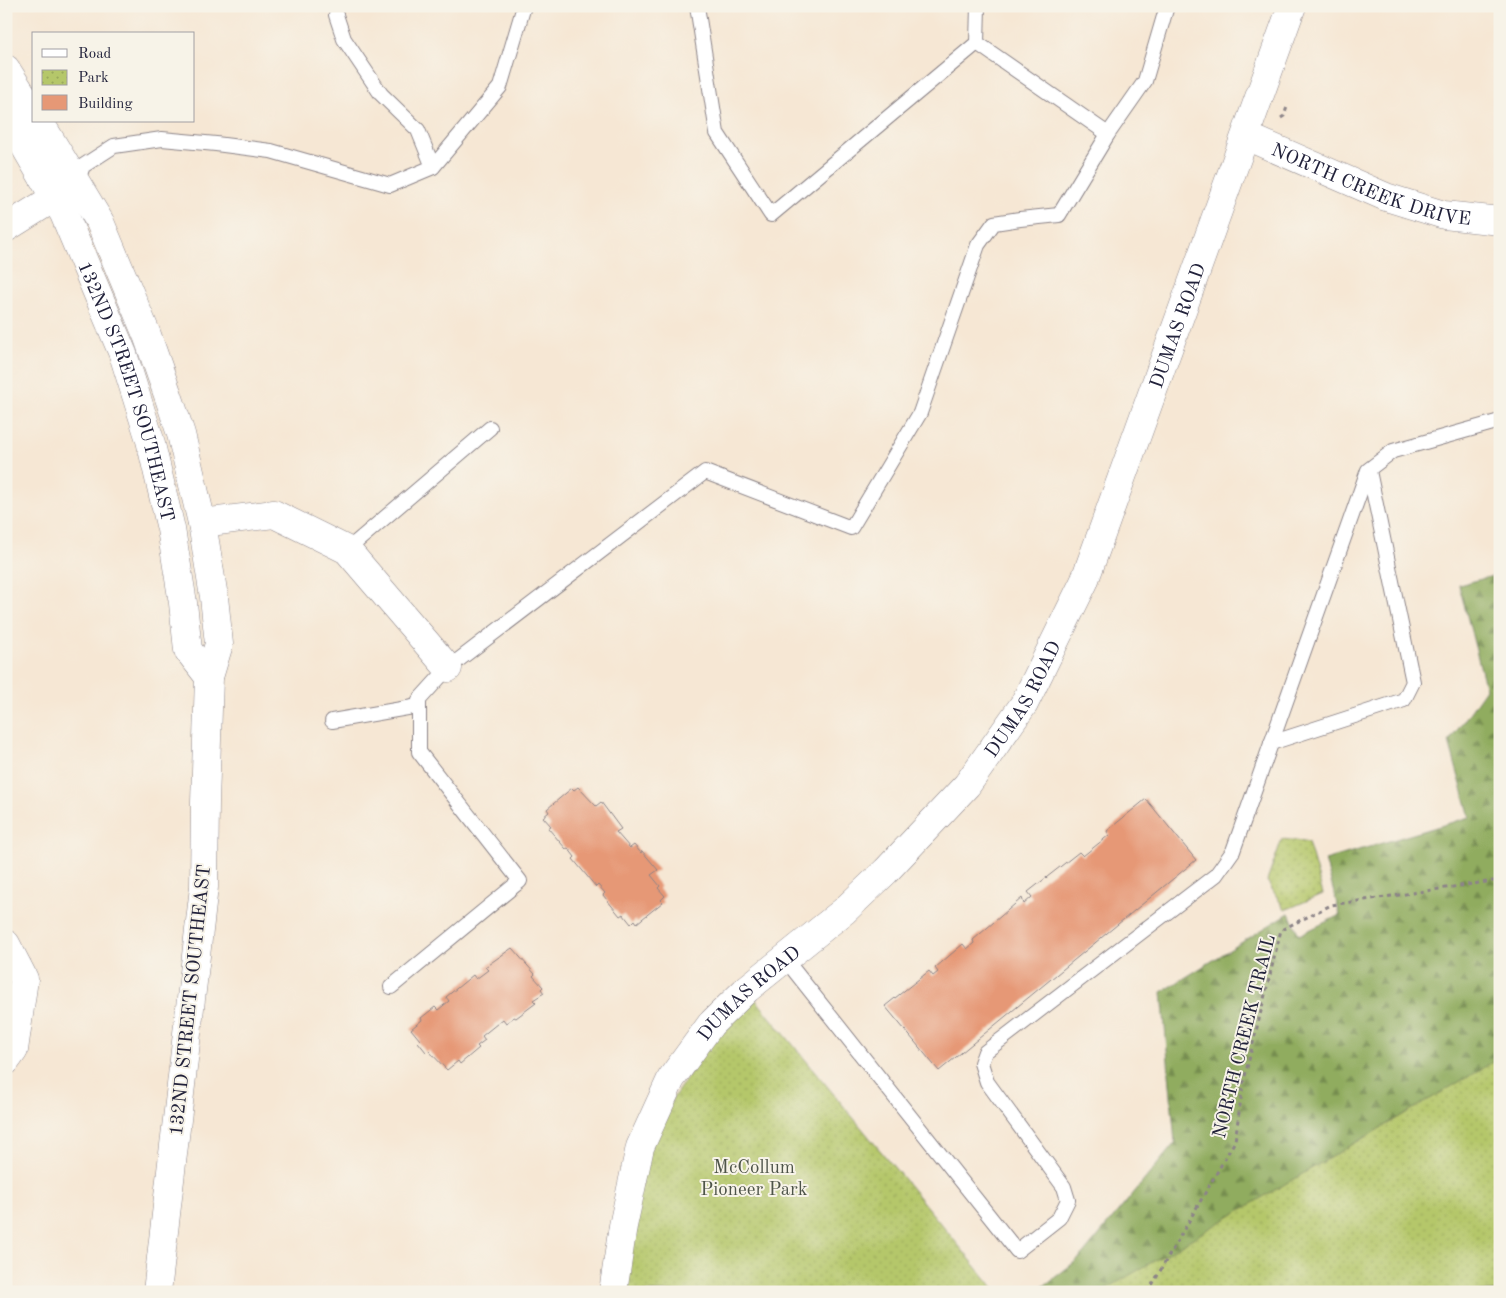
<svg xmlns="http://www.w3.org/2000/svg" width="1506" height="1298" font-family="'Old Standard TT',serif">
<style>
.forest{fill:url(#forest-firs);stroke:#59674c}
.park{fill:url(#park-dots);stroke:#6c7452}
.building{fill:#e69876}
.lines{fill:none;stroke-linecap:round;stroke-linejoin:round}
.service-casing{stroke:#8c8488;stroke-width:16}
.minor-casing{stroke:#8c8488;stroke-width:29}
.tertiary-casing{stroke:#8c8488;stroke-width:29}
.primary-casing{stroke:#8c8488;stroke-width:29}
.path{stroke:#8c8488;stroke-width:3;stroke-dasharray:4 4;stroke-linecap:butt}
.service{stroke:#fff;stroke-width:14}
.minor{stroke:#fff;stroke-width:28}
.tertiary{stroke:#fff;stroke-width:28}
.primary{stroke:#fff;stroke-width:28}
.labels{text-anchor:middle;stroke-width:4;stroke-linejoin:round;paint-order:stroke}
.street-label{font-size:19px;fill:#22223b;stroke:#f7f3e8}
.park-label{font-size:19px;fill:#4e5449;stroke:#f7f3e8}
</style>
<defs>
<pattern id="forest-firs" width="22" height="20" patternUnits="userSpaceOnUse" patternTransform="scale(1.25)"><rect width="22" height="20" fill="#90ac5e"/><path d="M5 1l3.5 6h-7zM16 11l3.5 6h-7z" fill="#758c4f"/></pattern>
<pattern id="park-dots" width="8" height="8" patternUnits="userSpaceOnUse" patternTransform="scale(1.25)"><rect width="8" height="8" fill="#b5c76a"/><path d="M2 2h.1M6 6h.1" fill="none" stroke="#9bab5d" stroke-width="1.8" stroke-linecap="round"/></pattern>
</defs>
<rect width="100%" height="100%" fill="#f7f3e8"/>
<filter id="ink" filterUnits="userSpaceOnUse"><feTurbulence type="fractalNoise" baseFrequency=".02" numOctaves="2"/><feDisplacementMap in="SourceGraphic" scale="10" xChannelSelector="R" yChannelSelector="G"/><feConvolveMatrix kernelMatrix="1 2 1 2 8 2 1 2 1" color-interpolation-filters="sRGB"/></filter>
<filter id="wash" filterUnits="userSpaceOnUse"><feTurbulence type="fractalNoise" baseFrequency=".0096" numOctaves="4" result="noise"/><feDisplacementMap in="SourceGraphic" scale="20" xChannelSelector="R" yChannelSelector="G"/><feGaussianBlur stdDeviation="1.12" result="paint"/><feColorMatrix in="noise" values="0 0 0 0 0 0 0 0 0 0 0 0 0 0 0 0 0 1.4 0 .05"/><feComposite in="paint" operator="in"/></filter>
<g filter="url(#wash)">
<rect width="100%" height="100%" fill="#f6e7d4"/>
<path class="forest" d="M1500 574V1292H1036L1080 1258 1175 1143 1162 992 1289 913 1299 935 1340 915 1325 860 1470 817 1449 742 1486 689 1459 585Z"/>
<g class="park">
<path d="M1282 839 1308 842 1323 894 1285 910 1267 881Z"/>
<path d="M747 989 997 1292H613L640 1147Z"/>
<path d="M1500 1058V1292H1101Z"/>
</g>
<g id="blocks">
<g class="building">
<path d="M578 787 596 806 601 802 621 829 616 832 630 848 634 845 641 853 642 851 658 870 651 875 660 886 658 888 665 896 661 900 663 902 637 923 635 920 631 924 623 914 620 916 603 895 605 893 598 885 596 887 573 859 575 857 568 848 566 849 548 828 551 826 543 817 549 812 547 809 572 788 574 790Z"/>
<path d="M1146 799 1196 860 939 1071 885 1006 929 971 933 976 938 972 935 968 963 944 967 949 974 943 973 940 1022 898 1024 904 1032 897 1028 892 1079 852 1083 856 1109 835 1107 831Z"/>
<path d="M512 948 535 974 533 976 543 987 541 989 544 993 533 1000 536 1003 516 1018 514 1017 506 1023 503 1019 482 1036 485 1040 477 1046 479 1048 460 1064 458 1061 447 1070 428 1050 426 1052 418 1042 420 1040 411 1029 422 1020 421 1018 435 1007 438 1010 449 1001 446 997 473 975 476 979 488 970 485 967Z"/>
</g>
</g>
</g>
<g filter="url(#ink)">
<use href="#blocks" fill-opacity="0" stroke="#8c8488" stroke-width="1"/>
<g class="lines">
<defs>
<g id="service">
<path d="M697 6 717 133 771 215 977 43 978 6"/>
<path d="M977 43 1108 134"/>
<path d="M433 167 500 87 524 6"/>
<path d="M77 183 83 166 114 146 162 139 216 144 271 151 390 185 433 167 418 130 381 94 344 39 336 15"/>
<path d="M347 550 490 428"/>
<path d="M332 721 419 706"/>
<path d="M1271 743 1404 700 1413 682 1369 471"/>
<path d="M785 959 1017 1251 1059 1218 1068 1200 1064 1187 987 1082 981 1063 985 1052 1216 875 1233 851 1368 470 1393 451 1500 421"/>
<path d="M391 987 520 881 419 752V700L448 668 705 472 851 528 920 413 978 245 994 223 1020 219 1059 215 1108 134 1145 81 1167 6"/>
</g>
<g id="minor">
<path d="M6 228 54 198"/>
<path d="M202 523 274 514 347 550 448 668"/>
<path d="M6 944 24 979 14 1050 6 1061"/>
</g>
<g id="tertiary">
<path id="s1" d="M1246 136 1386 197 1444 215 1500 221"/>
<path id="s2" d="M613 1292 623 1226 640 1147 671 1079 711 1024 747 989 844 911 886 871 967 785 1024 704 1084 582 1292 6"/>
</g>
<g id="primary">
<path d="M6 69 34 113"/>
<path id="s3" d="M6 118 17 133 64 214 123 354 150 440 171 529 183 603 188 650 209 677"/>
<path d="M39 121 100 222 147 335 169 398 181 434 202 523 214 597 219 644 209 677 205 803 204 887 157 1292"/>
</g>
</defs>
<use href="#service" class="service-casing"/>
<use href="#minor" class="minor-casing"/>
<use href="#tertiary" class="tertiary-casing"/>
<use href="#primary" class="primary-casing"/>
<g class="path">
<path d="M1281 118 1284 116 1287 107"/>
<path d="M1148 1292 1235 1141 1243 1084 1281 930 1331 905 1500 880"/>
</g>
<use href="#service" class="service"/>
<use href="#minor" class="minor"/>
<use href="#tertiary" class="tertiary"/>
<use href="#primary" class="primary"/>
</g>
</g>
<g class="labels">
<g class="street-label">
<text dy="7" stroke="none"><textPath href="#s1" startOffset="135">NORTH CREEK DRIVE</textPath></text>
<text dy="7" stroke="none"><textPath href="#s2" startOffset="1149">DUMAS ROAD</textPath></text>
<text dy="7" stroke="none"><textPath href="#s3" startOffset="301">132ND STREET SOUTHEAST</textPath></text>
<text dy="7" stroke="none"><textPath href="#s2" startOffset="744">DUMAS ROAD</textPath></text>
<text dy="7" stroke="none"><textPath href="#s2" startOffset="339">DUMAS ROAD</textPath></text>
<text transform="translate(189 1000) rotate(-84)" y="7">132ND STREET SOUTHEAST</text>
<text transform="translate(1243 1036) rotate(-76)" y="7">NORTH CREEK TRAIL</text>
</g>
<g class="park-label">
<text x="754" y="1173">McCollum<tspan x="754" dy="22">Pioneer Park</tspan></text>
</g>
</g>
<rect width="1506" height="1298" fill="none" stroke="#f7f3e8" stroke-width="25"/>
<rect x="32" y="32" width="162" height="90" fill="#f7f3e8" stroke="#a29fa3"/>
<rect x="42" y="49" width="25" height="8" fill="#ffffff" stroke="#a29fa3"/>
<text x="78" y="58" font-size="15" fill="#22223b">Road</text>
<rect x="42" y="70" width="25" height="15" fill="url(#park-dots)" stroke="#a29fa3"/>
<text x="78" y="82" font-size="15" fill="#22223b">Park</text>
<rect x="42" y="95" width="25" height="15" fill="#e69876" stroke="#a29fa3"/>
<text x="78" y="108" font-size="15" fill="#22223b">Building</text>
</svg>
